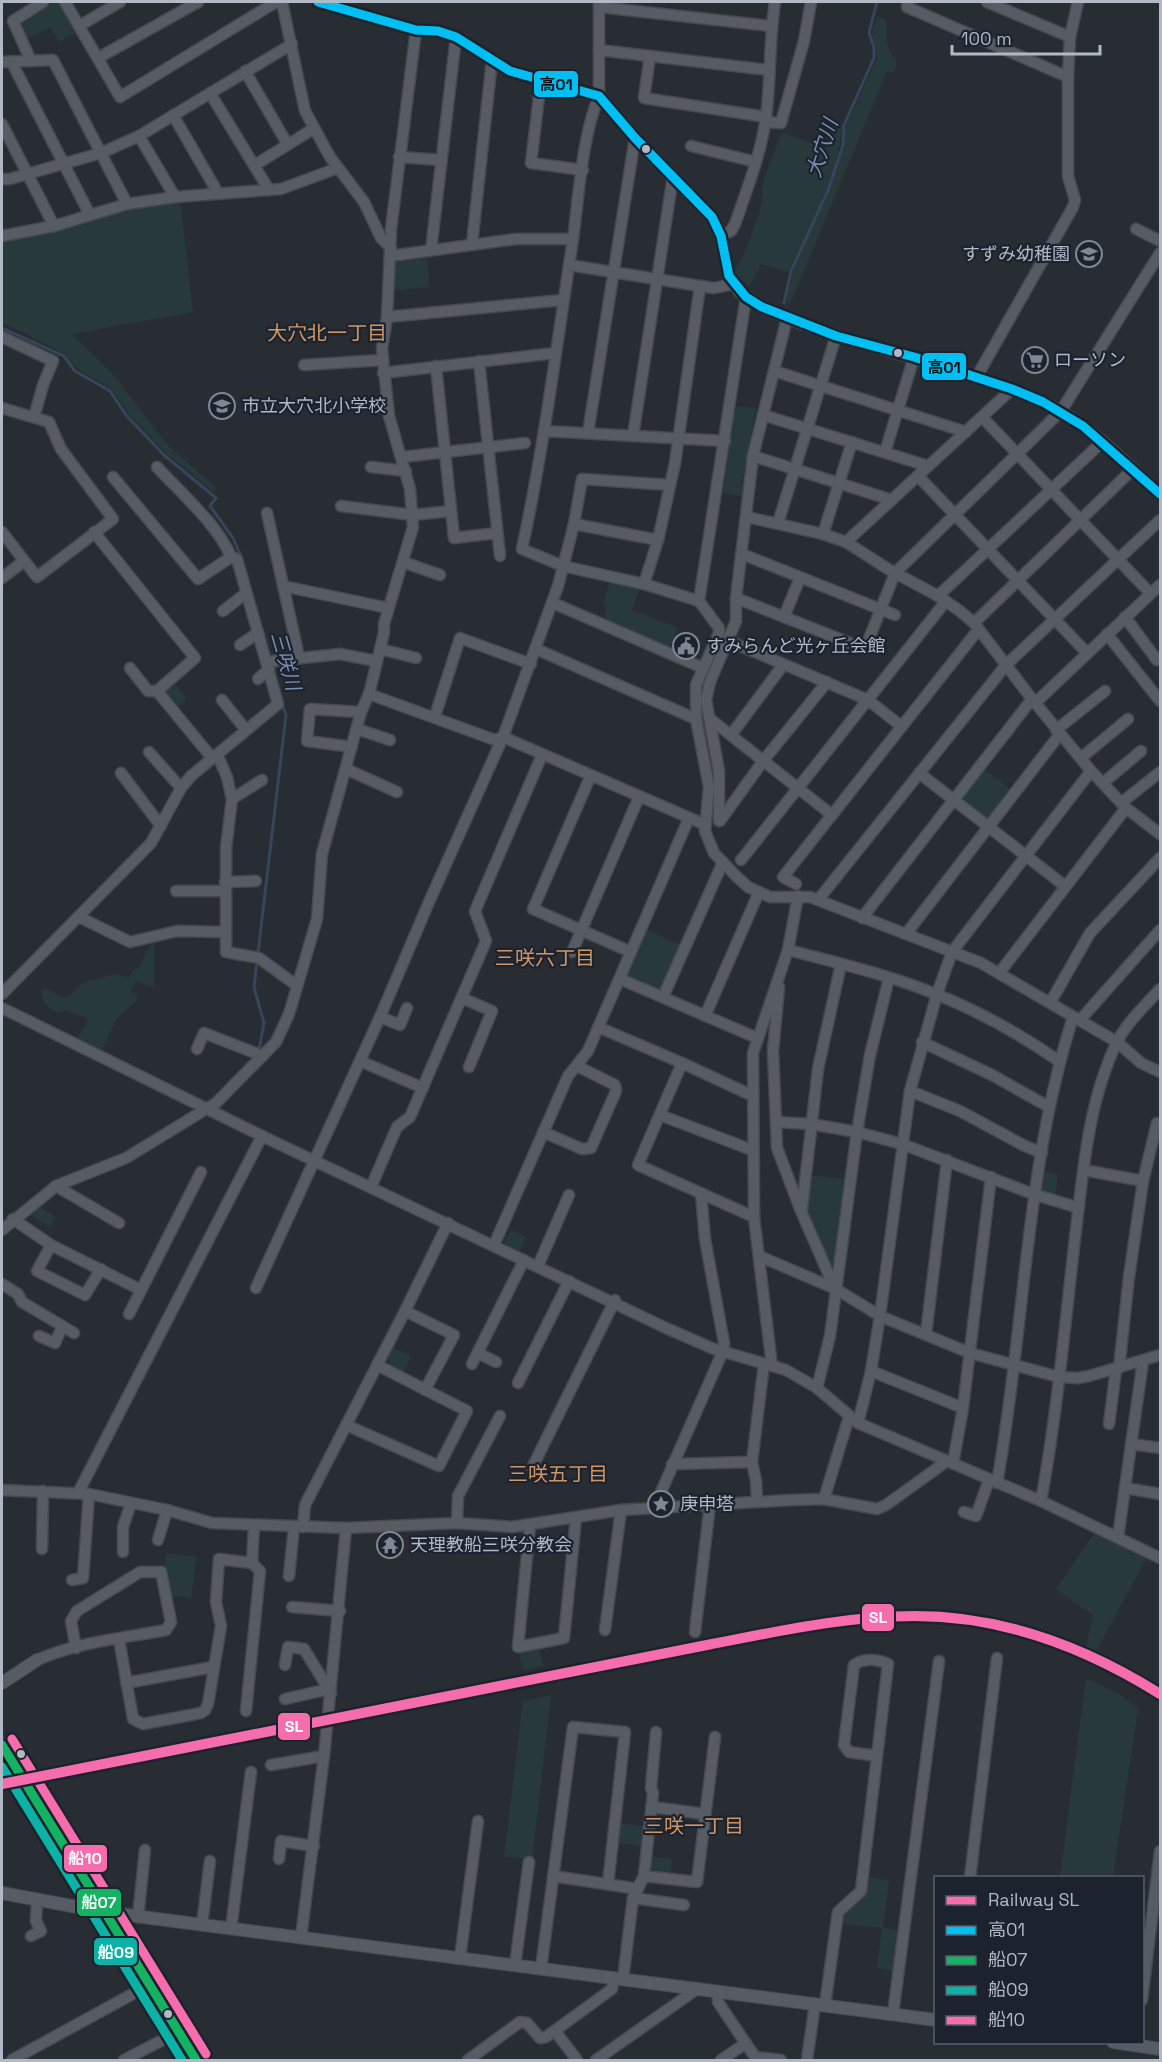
<svg xmlns="http://www.w3.org/2000/svg" width="1162" height="2062" font-family="'Space Grotesk','Noto Sans JP',sans-serif">
<style>
.green{fill:#28393c}
.lines{fill:none;stroke-linecap:round;stroke-linejoin:round}
.stream{stroke:#36455c;stroke-width:3}
.minor-casing{stroke:#46494f;stroke-width:13}
.tertiary-casing{stroke:#46494f;stroke-width:14}
.secondary-casing{stroke:#46494f;stroke-width:16}
.minor{stroke:#575b63;stroke-width:10}
.tertiary{stroke:#575b63;stroke-width:12}
.secondary{stroke:#565a61;stroke-width:14}
.bus-1-casing{stroke:#1c232f;stroke-width:14}
.bus-2-casing{stroke:#1c232f;stroke-width:14}
.bus-3-casing{stroke:#1c232f;stroke-width:14}
.bus-4-casing{stroke:#1c232f;stroke-width:14}
.bus-1{stroke:#00c0f3;stroke-width:9}
.bus-2{stroke:#13b361;stroke-width:9}
.bus-3{stroke:#0db2a6;stroke-width:9}
.bus-4{stroke:#f66cad;stroke-width:9}
.rail-1-casing{stroke:#1c232f;stroke-width:15}
.rail-1{stroke:#f66dad;stroke-width:10}
.bus-dot{fill:#b1b9c6;stroke:#1c232f;stroke-width:2}
.labels{text-anchor:middle;stroke-width:4.5;stroke-linejoin:round;paint-order:stroke}
.poi-label{font-size:18px;fill:#b1b9c6;stroke:#1c232f;text-anchor:start}
.water-label{font-size:20px;font-style:italic;fill:#7b8ead;stroke:#1c232f}
.neighbourhood-label{font-size:20px;fill:#d09663;stroke:#1c232f}
.line-badge{stroke:#1c232f;stroke-width:2}
.badge-label{font-size:16px;text-anchor:middle;font-weight:bold;fill:#fff}
.pale-badge-label{font-size:16px;text-anchor:middle;font-weight:bold;fill:#111}
</style>
<rect width="100%" height="100%" fill="#282d34"/>
<g class="green">
<path d="M54 2 59 3 75 33 59 42 51 27 27 39 19 27 21 22Z"/>
<path d="M877 16 886 20C888 34 883 49 896 59V68L893 73 887 71 790 304 786 303 793 270 829 189 844 146 846 125 877 58 876 47 871 35Z"/>
<path d="M836 121 842 124C839 176 809 225 788 272L761 264 750 285 733 275 744 254 760 211 764 178 782 132 826 149Z"/>
<path d="M180 200 193 312 71 334 112 373 169 447 215 486V493L166 453 129 414 111 389 78 369 66 355 23 332 2 323V240L128 207Z"/>
<path d="M427 258 429 287 394 290 395 265 397 262Z"/>
<path d="M735 406 756 408 742 483V496L723 493Z"/>
<path d="M610 580 640 586 632 610 678 628 669 650 603 620 607 606 603 604Z"/>
<path d="M173 682 187 699 175 709 165 697 166 688Z"/>
<path d="M982 768 1012 790 989 820H984L960 802 959 797Z"/>
<path d="M647 930 683 946 663 991 659 993 628 980 627 975Z"/>
<path d="M152 941 154 942V987L136 981 131 991 138 996 136 1001 117 1018 101 1052 75 1040 86 1025 88 1019 65 1010 58 1013C51 1008 39 1001 42 991L45 988 66 998 85 982 116 974 129 978 133 970 139 968Z"/>
<path d="M1041 1172 1058 1175 1055 1197 1040 1192Z"/>
<path d="M809 1175 846 1179 836 1267 830 1266 804 1209Z"/>
<path d="M40 1207 56 1217 50 1227 30 1215Z"/>
<path d="M511 1230 526 1237 519 1253 503 1246Z"/>
<path d="M392 1347 411 1356 403 1373 390 1366 388 1355Z"/>
<path d="M1095 1532 1147 1557 1096 1651 1086 1647 1093 1615 1056 1589Z"/>
<path d="M166 1554 196 1556 191 1598 170 1596 165 1570Z"/>
<path d="M539 1649 544 1666 523 1670 519 1652Z"/>
<path d="M1086 1678 1120 1695 1138 1708 1113 1877H1060Z"/>
<path d="M551 1695 532 1859 504 1857 523 1701Z"/>
<path d="M618 1823 645 1826 642 1846 615 1843Z"/>
<path d="M649 1857 672 1859 671 1872 653 1870 649 1864Z"/>
<path d="M869 1878 889 1880 883 1928 900 1930 894 1971 877 1968 882 1928 840 1924 841 1914 866 1892Z"/>
</g>
<g class="lines">
<g class="stream">
<path d="M784 303 791 271 828 190 843 145 844 125 874 58V47L869 33 877 2"/>
<path d="M2 328 64 356 75 371 110 391 126 415 164 455 216 498 210 506 233 538 241 556"/>
<path d="M259 1050 264 1023 254 987 286 715 282 704"/>
</g>
<defs>
<g id="minor">
<path d="M65 2 120 97 276 2"/>
<path d="M282 2 305 111 330 157 364 202 381 238 391 248"/>
<path d="M318 2 416 30 438 31 456 37 510 71 599 96"/>
<path d="M599 2V96C582 137 579 194 573 239 557 343 544 447 522 549L563 566 644 584 699 601"/>
<path d="M909 2 907 7 1068 77"/>
<path d="M987 2 1070 37"/>
<path d="M599 7 771 26"/>
<path d="M79 26 120 2"/>
<path d="M599 50 768 70"/>
<path d="M650 56 644 98 766 117"/>
<path d="M98 58 198 2"/>
<path d="M11 61 90 215"/>
<path d="M31 61 13 21 43 2"/>
<path d="M2 62 53 60 127 204"/>
<path d="M245 71 288 145"/>
<path d="M541 80 531 163 583 170"/>
<path d="M210 93 269 190"/>
<path d="M173 115 218 193"/>
<path d="M765 122 781 123 804 41 811 2"/>
<path d="M2 124 54 226"/>
<path d="M139 136 175 197"/>
<path d="M691 146 756 162"/>
<path d="M399 157 441 160"/>
<path d="M255 165 313 129"/>
<path d="M2 179H10L101 153 139 136 292 44"/>
<path d="M1136 229 1160 241"/>
<path d="M2 236 54 226 127 204 175 197 281 189 338 168"/>
<path d="M721 236 731 231 735 224C747 189 761 154 766 117 771 79 769 40 775 2"/>
<path d="M472 244 492 60"/>
<path d="M431 250 456 37"/>
<path d="M390 256 516 239H573"/>
<path d="M569 265 700 286"/>
<path d="M746 297 699 601 719 628V633L696 685V719L709 787 705 831 714 853 737 877 748 887 770 897H810L981 963 1117 1042 1141 1063 1160 1072"/>
<path d="M387 317 563 300"/>
<path d="M803 324C860 345 920 359 978 378 1006 387 1036 396 1062 412 1099 434 1129 466 1160 494"/>
<path d="M2 337 53 361 43 385 34 417"/>
<path d="M479 361 500 556"/>
<path d="M304 365 382 360"/>
<path d="M436 366 454 538 497 533"/>
<path d="M774 371 966 432"/>
<path d="M383 373 555 353"/>
<path d="M976 378 1073 207 1075 200 1068 176V77L1070 37 1078 2"/>
<path d="M2 408 49 422 61 449 113 519 37 577 2 532"/>
<path d="M763 415 928 466"/>
<path d="M983 418 1150 593"/>
<path d="M544 431 725 441"/>
<path d="M588 433 635 138"/>
<path d="M633 436 673 176"/>
<path d="M885 452 914 357"/>
<path d="M753 456 892 500"/>
<path d="M402 457 525 443"/>
<path d="M157 467C180 492 218 525 231 557"/>
<path d="M371 467 406 471"/>
<path d="M918 476 1087 653"/>
<path d="M341 506 413 515 451 511"/>
<path d="M267 513 299 657"/>
<path d="M747 517 823 534 846 542 888 569 938 596 960 611 974 623 1032 699 1091 771 1126 808 1160 834"/>
<path d="M778 523 836 336"/>
<path d="M574 524 658 540"/>
<path d="M94 532 195 658 157 691H148L130 668"/>
<path d="M823 534 852 442"/>
<path d="M846 542 1012 389"/>
<path d="M742 554 895 615"/>
<path d="M403 562 440 575"/>
<path d="M2 578 24 561"/>
<path d="M644 584 658 540 675 463 700 286 714 288 734 284"/>
<path d="M283 586 388 608"/>
<path d="M938 596 1102 442"/>
<path d="M736 598 865 649 895 573 1061 411 1160 253"/>
<path d="M553 603 703 668"/>
<path d="M223 611 246 593"/>
<path d="M784 617 800 578"/>
<path d="M1125 617 1157 660"/>
<path d="M974 623 1133 469"/>
<path d="M1107 634 1160 701"/>
<path d="M729 641 868 700 901 726"/>
<path d="M240 645 258 633"/>
<path d="M380 649 416 658"/>
<path d="M536 649 696 719"/>
<path d="M274 661 340 654 376 661"/>
<path d="M258 679 269 669"/>
<path d="M157 691 212 758"/>
<path d="M369 694 495 740 503 737 706 825"/>
<path d="M222 700 246 730"/>
<path d="M1035 703 1160 585"/>
<path d="M435 716 460 638 531 664"/>
<path d="M709 718 832 815"/>
<path d="M357 729 390 740"/>
<path d="M1056 730 1105 691"/>
<path d="M731 735 783 665"/>
<path d="M352 747 307 741 310 709 361 712"/>
<path d="M149 752 181 788"/>
<path d="M217 754 227 777 232 799 226 848V952L259 958 296 985"/>
<path d="M1081 758 1128 719"/>
<path d="M346 769 397 792"/>
<path d="M121 773 161 826"/>
<path d="M919 773 1065 886"/>
<path d="M591 775 533 909 631 952"/>
<path d="M1103 783 1141 751"/>
<path d="M232 799 262 780"/>
<path d="M1121 803 1160 772"/>
<path d="M719 821V771L706 700 710 682 736 621V598L753 456 787 318"/>
<path d="M720 821 763 761 827 682"/>
<path d="M741 860 946 601"/>
<path d="M225 882 256 881"/>
<path d="M796 884 783 877 978 630"/>
<path d="M176 891H225"/>
<path d="M818 900 1006 665 1160 520"/>
<path d="M79 917 130 942 177 931 225 932"/>
<path d="M862 918 1032 699"/>
<path d="M906 934 1060 734"/>
<path d="M788 950C838 963 890 975 938 995 981 1012 1021 1035 1059 1061"/>
<path d="M572 952 639 797"/>
<path d="M1000 972 1126 808"/>
<path d="M620 979 757 1038"/>
<path d="M779 987 773 1051 777 1148 801 1211 835 1289"/>
<path d="M2 994 151 843 181 788 191 776 278 704 237 559 231 557 198 579 113 477"/>
<path d="M663 997 723 862"/>
<path d="M462 998 492 1011 469 1067"/>
<path d="M1050 1003 1090 933 1160 858"/>
<path d="M2 1008 262 1136 666 1328 714 1349 786 1370 817 1388 858 1423 1041 1501 1160 1558"/>
<path d="M705 1016 759 892"/>
<path d="M380 1017 400 1025 407 1008"/>
<path d="M1080 1020 1160 930"/>
<path d="M598 1027 682 1063 753 1096"/>
<path d="M922 1042 992 1075 1049 1107"/>
<path d="M197 1049 204 1033 263 1056"/>
<path d="M360 1061 423 1088"/>
<path d="M682 1063 638 1165 754 1217"/>
<path d="M910 1091 960 1111 1023 1145 1042 1153"/>
<path d="M660 1115 752 1150"/>
<path d="M776 1122 811 1124 857 1132 902 1144 1033 1194 1079 1208"/>
<path d="M543 1132 582 1149 591 1148 616 1091 615 1085 577 1066"/>
<path d="M1084 1170 1143 1181"/>
<path d="M56 1186 119 1223"/>
<path d="M371 1187 397 1127 410 1117 486 941 475 911 542 755"/>
<path d="M802 1208 818 1069 841 964"/>
<path d="M13 1219 51 1245 141 1290"/>
<path d="M2 1230 56 1186 126 1158 216 1103 276 1042 289 1014 317 919 322 854 361 712 369 694 384 633V624L413 527 410 489 389 416 382 349 387 317 391 229 416 30"/>
<path d="M51 1245 37 1271 85 1295 101 1269"/>
<path d="M494 1245 568 1076 588 1051 689 818"/>
<path d="M759 1256 836 1289 880 1316 970 1353 1059 1377 1078 1378 1089 1376 1160 1355"/>
<path d="M538 1266 569 1195"/>
<path d="M2 1284 18 1294 22 1302 74 1333"/>
<path d="M256 1288 380 1017 429 902 503 737 558 586 574 524 582 479 670 485"/>
<path d="M405 1311 454 1335 425 1390"/>
<path d="M129 1314 201 1172"/>
<path d="M926 1334 947 1160"/>
<path d="M39 1336 55 1343 62 1327"/>
<path d="M478 1353 496 1362"/>
<path d="M472 1364 524 1260"/>
<path d="M772 1366 754 1217 753 1053 788 950 798 896"/>
<path d="M1119 1368 1129 1277 1143 1181 1157 1123"/>
<path d="M871 1371 963 1408"/>
<path d="M518 1383 569 1281"/>
<path d="M817 1388 830 1336 857 1132 870 1055 889 978"/>
<path d="M858 1423 871 1371 880 1316 910 1091 937 994 952 952 1091 771"/>
<path d="M1109 1424 1116 1369"/>
<path d="M346 1425 439 1466 467 1411 377 1365"/>
<path d="M1131 1444 1160 1448"/>
<path d="M953 1463 963 1408 991 1177"/>
<path d="M672 1464 752 1462"/>
<path d="M532 1468 615 1300"/>
<path d="M997 1483C1025 1328 1025 1168 1073 1017"/>
<path d="M1125 1488 1160 1494"/>
<path d="M2 1490 89 1494 167 1510 212 1523 346 1528 457 1523 512 1527 621 1510 790 1500 824 1499 877 1509 886 1505 947 1461"/>
<path d="M78 1493 262 1136"/>
<path d="M824 1499 849 1417"/>
<path d="M1041 1501C1057 1414 1065 1325 1075 1238 1083 1172 1088 1102 1117 1042 1127 1022 1146 1005 1160 989"/>
<path d="M757 1502 756 1481 752 1462 764 1364"/>
<path d="M654 1508 723 1351 724 1343 705 1239 701 1193"/>
<path d="M964 1512 976 1516 989 1480"/>
<path d="M457 1523 458 1496 500 1416"/>
<path d="M530 1525 518 1647 564 1638 576 1518"/>
<path d="M303 1527 305 1505 405 1311 448 1223"/>
<path d="M1118 1537 1143 1361"/>
<path d="M158 1540 167 1510"/>
<path d="M42 1549 43 1491"/>
<path d="M123 1552V1527L131 1503"/>
<path d="M252 1563 254 1525"/>
<path d="M289 1576 294 1527"/>
<path d="M72 1580 83 1578 89 1494"/>
<path d="M292 1607 340 1611"/>
<path d="M605 1630 621 1510"/>
<path d="M695 1632 710 1504"/>
<path d="M119 1639 133 1719 143 1724 201 1713 205 1710 208 1704 221 1626 216 1602 219 1559 252 1563 260 1571 246 1711"/>
<path d="M37 1660C77 1642 124 1638 166 1630L171 1622 161 1572H140L77 1611 71 1621 76 1648"/>
<path d="M285 1665 288 1647 304 1649 331 1693"/>
<path d="M126 1683 213 1667"/>
<path d="M285 1699 329 1689"/>
<path d="M271 1765 324 1756"/>
<path d="M652 1807 705 1814"/>
<path d="M279 1859 281 1841 314 1846"/>
<path d="M553 1876 638 1889"/>
<path d="M644 1876 653 1793 651 1788 656 1732"/>
<path d="M970 1878 997 1658"/>
<path d="M633 1898 684 1905"/>
<path d="M138 1917 145 1850"/>
<path d="M202 1925 210 1861"/>
<path d="M231 1929 251 1772"/>
<path d="M31 1936 41 1931 36 1921 37 1900"/>
<path d="M301 1938 324 1756 346 1528"/>
<path d="M460 1958 478 1821"/>
<path d="M515 1965 529 1862"/>
<path d="M541 1969 573 1727 625 1732 608 1884"/>
<path d="M623 1979 633 1898 644 1876 697 1882 715 1737"/>
<path d="M718 1992V2002L755 2057 781 2060"/>
<path d="M1142 2000 1160 1851"/>
<path d="M825 2005 838 1912 861 1891 888 1664C877 1659 864 1658 854 1665L844 1745 849 1752 877 1756"/>
<path d="M893 2014 939 1661"/>
<path d="M555 2031 577 2060"/>
<path d="M12 2060 149 1985"/>
<path d="M124 2060 178 2032"/>
<path d="M468 2060 520 2022 527 2023 540 2038 546 2037 612 1989 614 1978"/>
<path d="M596 2060 697 1989"/>
<path d="M721 2060 746 2043"/>
<path d="M807 2060 815 2004"/>
</g>
<g id="tertiary">
<path d="M599 96 635 138 712 217 721 236 729 276 740 292 762 307 803 324"/>
<path d="M2 1683 37 1660"/>
<path d="M2 1893 104 1912 936 2020"/>
<path d="M1113 2042 1160 2049"/>
</g>
<path id="secondary" d="M2 1745 196 2060"/>
</defs>
<use href="#minor" class="minor-casing"/>
<use href="#tertiary" class="tertiary-casing"/>
<use href="#secondary" class="secondary-casing"/>
<use href="#minor" class="minor"/>
<use href="#tertiary" class="tertiary"/>
<use href="#secondary" class="secondary"/>
<defs>
<path id="bus-1" d="M318 2 416 30 438 31 456 37 510 71 599 96 635 138 712 217 721 236 729 276 746 297 762 307 836 336 914 357 1012 389 1043 402 1083 426 1160 494"/>
<path id="bus-2" d="M2 1745 196 2060"/>
<path id="bus-3" d="M2 1767 182 2060"/>
<path id="bus-4" d="M12 1739 206 2054"/>
</defs>
<use href="#bus-1" class="bus-1-casing"/>
<use href="#bus-2" class="bus-2-casing"/>
<use href="#bus-3" class="bus-3-casing"/>
<use href="#bus-4" class="bus-4-casing"/>
<use href="#bus-1" class="bus-1"/>
<use href="#bus-2" class="bus-2"/>
<use href="#bus-3" class="bus-3"/>
<use href="#bus-4" class="bus-4"/>
<defs>
<path id="rail-1" d="M2 1784 707 1645C775 1632 845 1616 915 1616 1004 1616 1085 1647 1160 1694"/>
</defs>
<use href="#rail-1" class="rail-1-casing"/>
<use href="#rail-1" class="rail-1"/>
</g>
<defs>
<symbol id="school-ring" viewBox="-11 -11 22 22"><circle r="9.5" fill="#1c232f" stroke="#818893" stroke-width="1.5"/><path d="M0-5L7-2L0 1L-7-2ZM-4 1L0 2.5L4 1V4Q0 6-4 4Z" fill="#818893"/></symbol>
<symbol id="supermarket-ring" viewBox="-11 -11 22 22"><circle r="9.5" fill="#1c232f" stroke="#818893" stroke-width="1.5"/><path d="M-6-5.5h2.5l.6 2H6L4.5 2H-2.5L-4.4-4H-6ZM-1.5 3.2a1.3 1.3 0 1 0 .1 0ZM3 3.2a1.3 1.3 0 1 0 .1 0Z" fill="#818893"/></symbol>
<symbol id="civic-ring" viewBox="-11 -11 22 22"><circle r="9.5" fill="#1c232f" stroke="#818893" stroke-width="1.5"/><path d="M-.6-6.5H3V-4.5H.6V-3L4-1V1h2V6H-6V1h2V-1L-.6-3ZM-1.2 2.5V6h2.4V2.5Z" fill="#818893"/></symbol>
<symbol id="sight-ring" viewBox="-11 -11 22 22"><circle r="9.5" fill="#1c232f" stroke="#818893" stroke-width="1.5"/><path d="M0-6L1.8-2.2L6-1.7L2.9 1.2L3.7 5.4L0 3.3L-3.7 5.4L-2.9 1.2L-6-1.7L-1.8-2.2Z" fill="#818893"/></symbol>
<symbol id="temple-ring" viewBox="-11 -11 22 22"><circle r="9.5" fill="#1c232f" stroke="#818893" stroke-width="1.5"/><path d="M0-6L5-2H3V0L6.5 2.5H4V6H1.5V3h-3V6H-4V2.5H-6.5L-3 0V-2H-5Z" fill="#818893"/></symbol>
</defs>
<g fill-rule="evenodd">
<use href="#school-ring" x="1074" y="239" width="30" height="30"/>
<use href="#supermarket-ring" x="1020" y="345" width="30" height="30"/>
<use href="#school-ring" x="207" y="391" width="30" height="30"/>
<use href="#civic-ring" x="671" y="631" width="30" height="30"/>
<use href="#sight-ring" x="646" y="1489" width="30" height="30"/>
<use href="#temple-ring" x="375" y="1530" width="30" height="30"/>
</g>
<g class="bus-dot">
<circle cx="646" cy="149" r="5"/>
<circle cx="898" cy="353" r="5"/>
<circle cx="21" cy="1754" r="5"/>
<circle cx="168" cy="2014" r="5"/>
</g>
<g class="labels">
<g class="poi-label">
<text x="1070" y="260" text-anchor="end">すずみ幼稚園</text>
<text x="1054" y="366">ローソン</text>
<text x="242" y="412">市立大穴北小学校</text>
<text x="706" y="652">すみらんど光ヶ丘会館</text>
<text x="680" y="1510">庚申塔</text>
<text x="410" y="1551">天理教船三咲分教会</text>
</g>
<g class="water-label">
<text transform="translate(822 148) rotate(-72)" y="7">大穴川</text>
<text transform="translate(286 661) rotate(74)" y="7">三咲川</text>
</g>
<g class="neighbourhood-label">
<text x="327" y="340">大穴北一丁目</text>
<text x="545" y="965">三咲六丁目</text>
<text x="558" y="1481">三咲五丁目</text>
<text x="694" y="1833">三咲一丁目</text>
</g>
</g>
<g class="line-badge">
<rect x="533" y="70" width="46" height="28" rx="6" fill="#00c0f3"/>
<rect x="921" y="352" width="46" height="29" rx="6" fill="#00c0f3"/>
<rect x="861" y="1603" width="34" height="29" rx="6" fill="#f66dad"/>
<rect x="277" y="1712" width="34" height="29" rx="6" fill="#f66dad"/>
<rect x="63" y="1844" width="45" height="29" rx="6" fill="#f66cad"/>
<rect x="76" y="1888" width="46" height="29" rx="6" fill="#13b361"/>
<rect x="93" y="1937" width="45" height="29" rx="6" fill="#0db2a6"/>
</g>
<g class="badge-label">
<text x="878" y="1623">SL</text>
<text x="294" y="1732">SL</text>
<text x="85" y="1864">船10</text>
<text x="99" y="1908">船07</text>
<text x="116" y="1958">船09</text>
</g>
<g class="pale-badge-label">
<text x="556" y="90">高01</text>
<text x="944" y="373">高01</text>
</g>
<rect width="1162" height="2062" fill="none" stroke="#b1b9c6" stroke-width="6"/>
<rect x="934" y="1876" width="210" height="168" fill="#1c232f" stroke="#585f6b" stroke-width="1.5"/>
<rect x="946" y="1896" width="30" height="9" fill="#f66dad" stroke="#585f6b" stroke-width="1.5"/>
<text x="988" y="1906" font-size="18" fill="#b1b9c6">Railway SL</text>
<rect x="946" y="1926" width="30" height="9" fill="#00c0f3" stroke="#585f6b" stroke-width="1.5"/>
<text x="988" y="1936" font-size="18" fill="#b1b9c6">高01</text>
<rect x="946" y="1956" width="30" height="9" fill="#13b361" stroke="#585f6b" stroke-width="1.5"/>
<text x="988" y="1966" font-size="18" fill="#b1b9c6">船07</text>
<rect x="946" y="1986" width="30" height="9" fill="#0db2a6" stroke="#585f6b" stroke-width="1.5"/>
<text x="988" y="1996" font-size="18" fill="#b1b9c6">船09</text>
<rect x="946" y="2016" width="30" height="9" fill="#f66cad" stroke="#585f6b" stroke-width="1.5"/>
<text x="988" y="2026" font-size="18" fill="#b1b9c6">船10</text>
<path d="M952 45v9h148v-9" fill="none" stroke="#b1b9c6" stroke-width="3"/>
<text x="961" y="45" font-size="18" fill="#b1b9c6" stroke="#1c232f" stroke-width="4.5" paint-order="stroke">100 m</text>
</svg>
